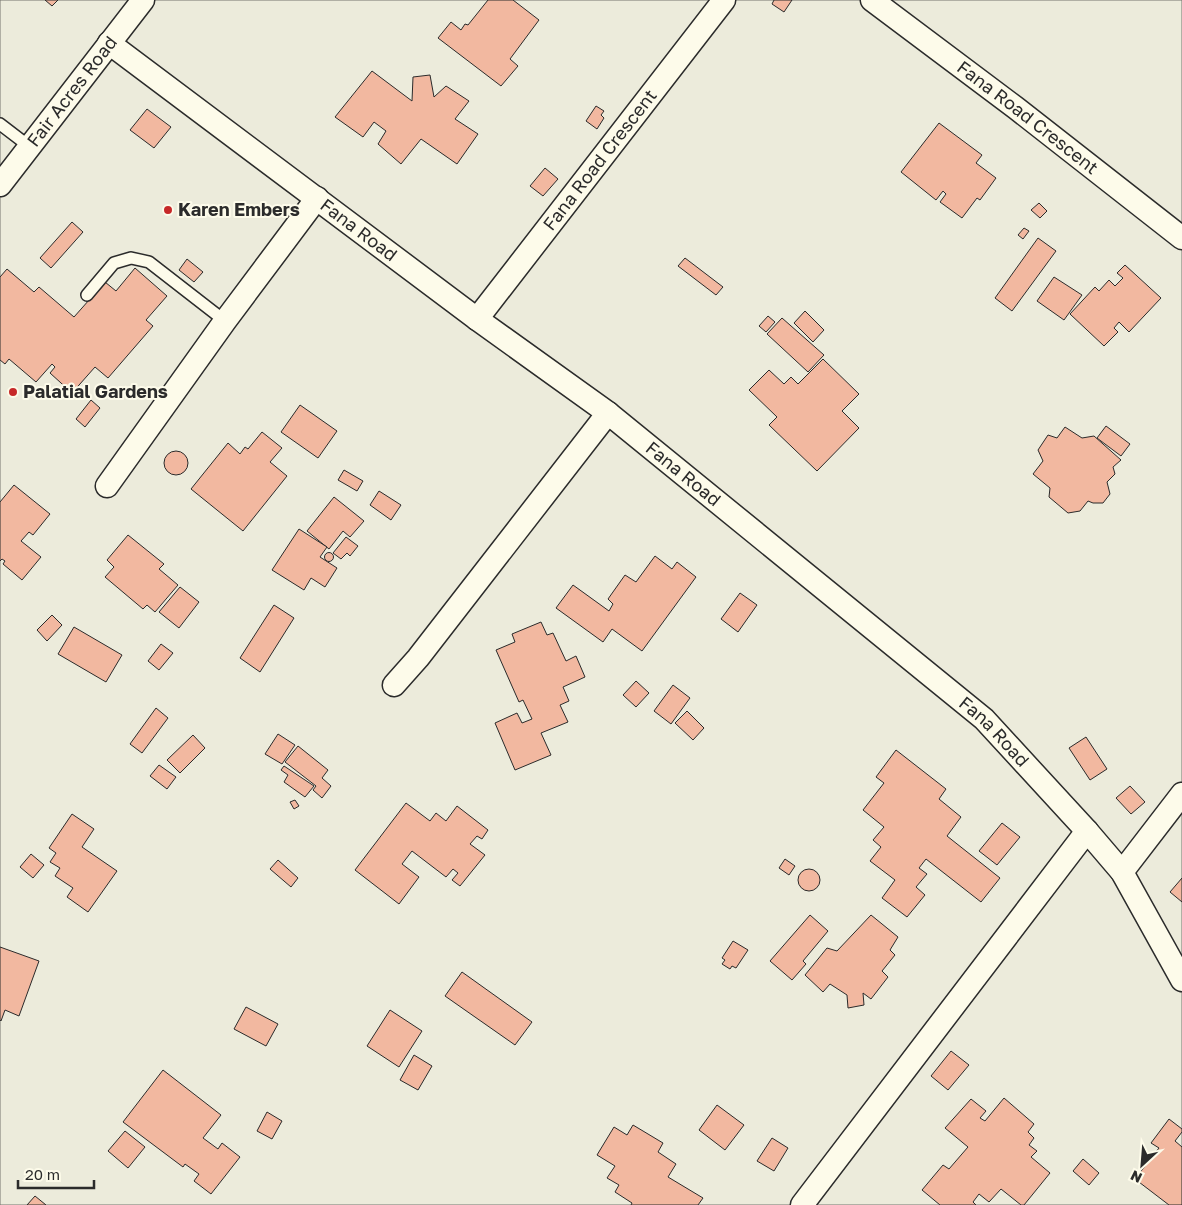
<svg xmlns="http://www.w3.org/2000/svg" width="1182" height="1205" font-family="'Golos Text',sans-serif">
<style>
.green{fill:#ecebdb;stroke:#74746e}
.building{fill:#f2b8a0;stroke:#2b2b2b}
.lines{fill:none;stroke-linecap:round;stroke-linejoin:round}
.lane-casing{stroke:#2b2b2b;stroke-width:14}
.street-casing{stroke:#2b2b2b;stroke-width:25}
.lane{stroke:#fdfbea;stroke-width:11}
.street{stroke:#fdfbea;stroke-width:22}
.poi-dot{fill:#c62828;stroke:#fdfbea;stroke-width:2}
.labels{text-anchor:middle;stroke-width:4;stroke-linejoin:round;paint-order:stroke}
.street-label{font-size:18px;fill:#2b2b2b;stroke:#fdfbea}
.poi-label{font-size:18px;font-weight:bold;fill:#2b2b2b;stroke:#fdfbea;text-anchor:start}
</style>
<rect width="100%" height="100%" fill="#fdfbea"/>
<rect class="green" x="0" y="0" width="1182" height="1205"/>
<g class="building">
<path d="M45 0H58L52 6Z"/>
<path d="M488 0H513L539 20 510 59 518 66 501 86 438 38 451 22 461 30 465 24 468 25Z"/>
<path d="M774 0H792L784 12 772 4Z"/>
<path d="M372 71 412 101 413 77 430 75 434 97 446 86 469 101 455 119 478 134 457 164 421 139 401 164 378 144 386 131 374 122 363 137 335 117Z"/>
<path d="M596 106 604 111 601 115 604 118 597 129 586 121Z"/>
<path d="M147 109 171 127 154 148 130 130Z"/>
<path d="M939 123 982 155 976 163 996 178 980 200 977 198 962 218 940 202 946 194 943 191 936 200 901 172Z"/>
<path d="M545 168 558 179 543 196 530 186Z"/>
<path d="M1039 203 1047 211 1040 218 1031 210Z"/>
<path d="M72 222 83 232 51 268 40 258Z"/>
<path d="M1024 228 1029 231 1023 239 1018 235Z"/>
<path d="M1038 238 1056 251 1012 311 995 298Z"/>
<path d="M685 258 723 287 716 295 678 266Z"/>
<path d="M187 259 203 272 194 282 179 270Z"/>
<path d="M1125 265 1161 298 1129 332 1119 322 1114 328 1118 332 1104 346 1070 314 1095 287 1099 291 1109 280 1115 286 1123 278 1117 273Z"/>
<path d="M135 268 167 296 146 320 153 326 108 378 95 367 72 393 50 373 55 367 52 364 36 382 9 359 5 364 0 360V277L7 269 34 292 39 287 74 317 105 282 116 291Z"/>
<path d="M1054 277 1082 295 1064 320 1037 301Z"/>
<path d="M805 311 824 330 813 342 794 323Z"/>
<path d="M768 316 775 322 766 332 759 326Z"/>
<path d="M782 318 824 355 808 372 767 334Z"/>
<path d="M823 359 859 394 842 411 859 428 817 471 769 425 777 417 749 390 769 370 784 384 791 377 798 384Z"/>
<path d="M91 400 100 408 85 427 76 419Z"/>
<path d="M300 405 337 431 318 458 281 432Z"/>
<path d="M1106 426 1130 444 1121 456 1097 438Z"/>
<path d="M1065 427 1082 438 1094 436 1121 460 1113 467 1115 474 1107 482 1110 494 1103 503H1093L1088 501 1080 511 1068 513 1049 497 1050 488 1033 474 1043 461 1038 450 1048 435 1057 438Z"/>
<path d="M262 432 282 448 270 462 287 476 243 531 191 489 228 443 240 454 245 447 248 449Z"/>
<circle cx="176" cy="463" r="12"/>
<path d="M344 470 363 481 357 491 338 480Z"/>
<path d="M14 485 50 514 33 535 29 532 21 541 41 557 22 580 3 564 5 561 2 559 0 561V502Z"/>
<path d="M379 491 401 505 391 520 370 505Z"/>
<path d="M334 497 364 521 350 537 343 531 329 549 307 531Z"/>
<path d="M299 529 327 547 320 557 337 568 325 587 311 578 304 590 272 570Z"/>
<path d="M128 535 164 564 159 569 178 585 155 612 147 605 143 609 105 577 114 567 107 560Z"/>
<path d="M346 537 358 546 350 556 347 553 341 559 333 553Z"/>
<circle cx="329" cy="557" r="4.5"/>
<path d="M655 556 672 569 677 562 696 577 642 651 612 629 603 642 556 608 573 585 609 611 613 604 608 599 625 575 636 582Z"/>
<path d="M180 587 199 602 179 628 159 612Z"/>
<path d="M740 593 757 605 738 632 721 619Z"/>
<path d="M274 605 294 618 260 672 240 658Z"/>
<path d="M52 615 62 625 47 641 37 630Z"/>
<path d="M541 622 547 635 553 633 566 661 576 656 585 677 563 687 569 701 560 705 568 722 541 733 551 755 515 770 495 723 517 713 522 723 532 719 523 700 519 702 496 650 515 642 512 634Z"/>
<path d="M74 627 122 655 106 682 58 654Z"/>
<path d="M161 644 173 653 159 670 148 661Z"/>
<path d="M636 681 649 693 636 707 623 695Z"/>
<path d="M673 685 690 698 671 724 654 711Z"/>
<path d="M156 708 168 718 142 753 130 744Z"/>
<path d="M687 711 704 728 693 740 675 723Z"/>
<path d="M278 734 295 745 282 764 265 754Z"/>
<path d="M193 735 205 748 180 773 167 760Z"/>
<path d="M1086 737 1107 769 1090 780 1069 748Z"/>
<path d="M298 746 328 770 322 778 331 786 322 798 313 790 316 786 285 762Z"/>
<path d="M896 750 946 789 939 799 961 817 947 836 1000 878 981 902 926 859 919 868 927 874 916 887 925 895 907 917 882 898 895 880 870 861 881 847 873 840 884 827 863 810 884 783 876 777Z"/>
<path d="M159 765 176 777 167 789 150 776Z"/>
<path d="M284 766 314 786 305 797 284 782 288 775 281 770Z"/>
<path d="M1130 786 1145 802 1131 814 1116 798Z"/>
<path d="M295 800 299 806 294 809 290 802Z"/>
<path d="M406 803 430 821 436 813 446 821 457 806 488 830 482 839 477 836 470 844 485 855 460 886 452 880 458 873 453 869 446 877 412 851 402 864 419 877 399 904 355 870Z"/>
<path d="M72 814 94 829 82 847 117 871 88 912 67 897 73 888 55 876 60 868 50 862 56 853 49 848Z"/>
<path d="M1002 823 1020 837 997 865 979 851Z"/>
<path d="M31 854 44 865 33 878 20 867Z"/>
<path d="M785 859 795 866 789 875 779 868Z"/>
<path d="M278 860 298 878 291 887 270 869Z"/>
<circle cx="809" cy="880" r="11"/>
<path d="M1182 878V902L1170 892Z"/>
<path d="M810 915 828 931 803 961 806 964 792 980 770 961Z"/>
<path d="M871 915 898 937 890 950 895 955 882 971 888 977 871 999 863 993 864 1005 848 1008 847 995 830 984 823 992 805 975 827 948 837 951Z"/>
<path d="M733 941 748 950 736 968 732 966 730 969 722 964 725 960 722 958Z"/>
<path d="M0 947 39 961 19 1016 5 1010 1 1021 0 1020Z"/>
<path d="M462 972 532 1022 515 1045 445 996Z"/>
<path d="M246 1007 278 1024 266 1046 234 1029Z"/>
<path d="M390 1010 422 1031 399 1067 367 1046Z"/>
<path d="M951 1051 969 1065 948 1090 931 1076Z"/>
<path d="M414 1055 432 1066 418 1090 400 1080Z"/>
<path d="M163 1070 221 1115 203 1138 218 1149 222 1143 240 1157 211 1194 194 1181 199 1174 185 1164 183 1167 123 1122Z"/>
<path d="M1004 1098 1034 1124 1028 1132 1034 1138 1029 1145 1037 1151 1031 1157 1050 1173 1024 1205H1021L1001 1189 989 1202 979 1194 973 1202 976 1205H940L922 1190 943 1165 949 1169 968 1147 945 1128 971 1099 986 1111 980 1118 985 1121Z"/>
<path d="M717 1105 744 1125 725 1150 699 1130Z"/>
<path d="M267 1112 282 1121 272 1139 257 1131Z"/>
<path d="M1169 1119 1182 1129V1132L1175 1141 1182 1147V1205H1169L1135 1179 1159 1148 1151 1143Z"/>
<path d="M633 1125 663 1143 658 1152 676 1164 668 1177 703 1198 698 1205H631L632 1203 615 1192 619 1185 607 1178 615 1166 597 1155 614 1127 627 1135Z"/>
<path d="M125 1131 145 1147 128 1168 108 1151Z"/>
<path d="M772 1138 788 1148 774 1171 757 1161Z"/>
<path d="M1083 1159 1099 1173 1089 1185 1073 1171Z"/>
<path d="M35 1196 46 1205H27Z"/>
</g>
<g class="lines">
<defs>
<g id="lane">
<path d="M0 124 30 147"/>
<path d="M87 295 114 263 131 258 149 262 225 321"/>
</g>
<g id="street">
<path id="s1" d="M872 0 1016 108 1182 238"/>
<path id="s2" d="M109 43 477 319 608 413 984 719 1087 831 1122 872 1182 980"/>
<path id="s3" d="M0 185 143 0"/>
<path id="s4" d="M477 319 724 0"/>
<path d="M107 486 225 321 317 198"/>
<path d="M394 685 418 658 608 413"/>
<path d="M1122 872 1182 794"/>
<path d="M802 1205 1087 831"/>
</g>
</defs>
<use href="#lane" class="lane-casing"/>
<use href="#street" class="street-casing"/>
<use href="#lane" class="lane"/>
<use href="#street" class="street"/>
</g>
<g class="poi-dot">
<circle cx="168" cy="210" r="5"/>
<circle cx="13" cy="392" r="5"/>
</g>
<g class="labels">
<g class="street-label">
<text dy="6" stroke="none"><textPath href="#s3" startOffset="118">Fair Acres Road</textPath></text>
<text dy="6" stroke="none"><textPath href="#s1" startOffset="195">Fana Road Crescent</textPath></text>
<text dy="6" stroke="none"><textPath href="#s4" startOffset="201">Fana Road Crescent</textPath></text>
<text dy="6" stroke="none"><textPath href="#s2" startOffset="312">Fana Road</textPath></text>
<text dy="6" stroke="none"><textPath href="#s2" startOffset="718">Fana Road</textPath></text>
<text dy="6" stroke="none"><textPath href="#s2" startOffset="1122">Fana Road</textPath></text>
</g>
<g class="poi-label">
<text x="178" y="216">Karen Embers</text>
<text x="23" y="398">Palatial Gardens</text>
</g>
</g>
<g transform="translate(1142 1165) rotate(206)" stroke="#fdfbea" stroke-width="4" paint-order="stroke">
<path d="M0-4L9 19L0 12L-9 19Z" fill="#2b2b2b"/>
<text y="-8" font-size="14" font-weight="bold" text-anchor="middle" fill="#2b2b2b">N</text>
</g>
<path d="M18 1180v8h76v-8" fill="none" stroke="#2b2b2b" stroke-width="2.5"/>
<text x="25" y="1180" font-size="15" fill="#2b2b2b" stroke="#fdfbea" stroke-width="4" paint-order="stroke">20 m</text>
</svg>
